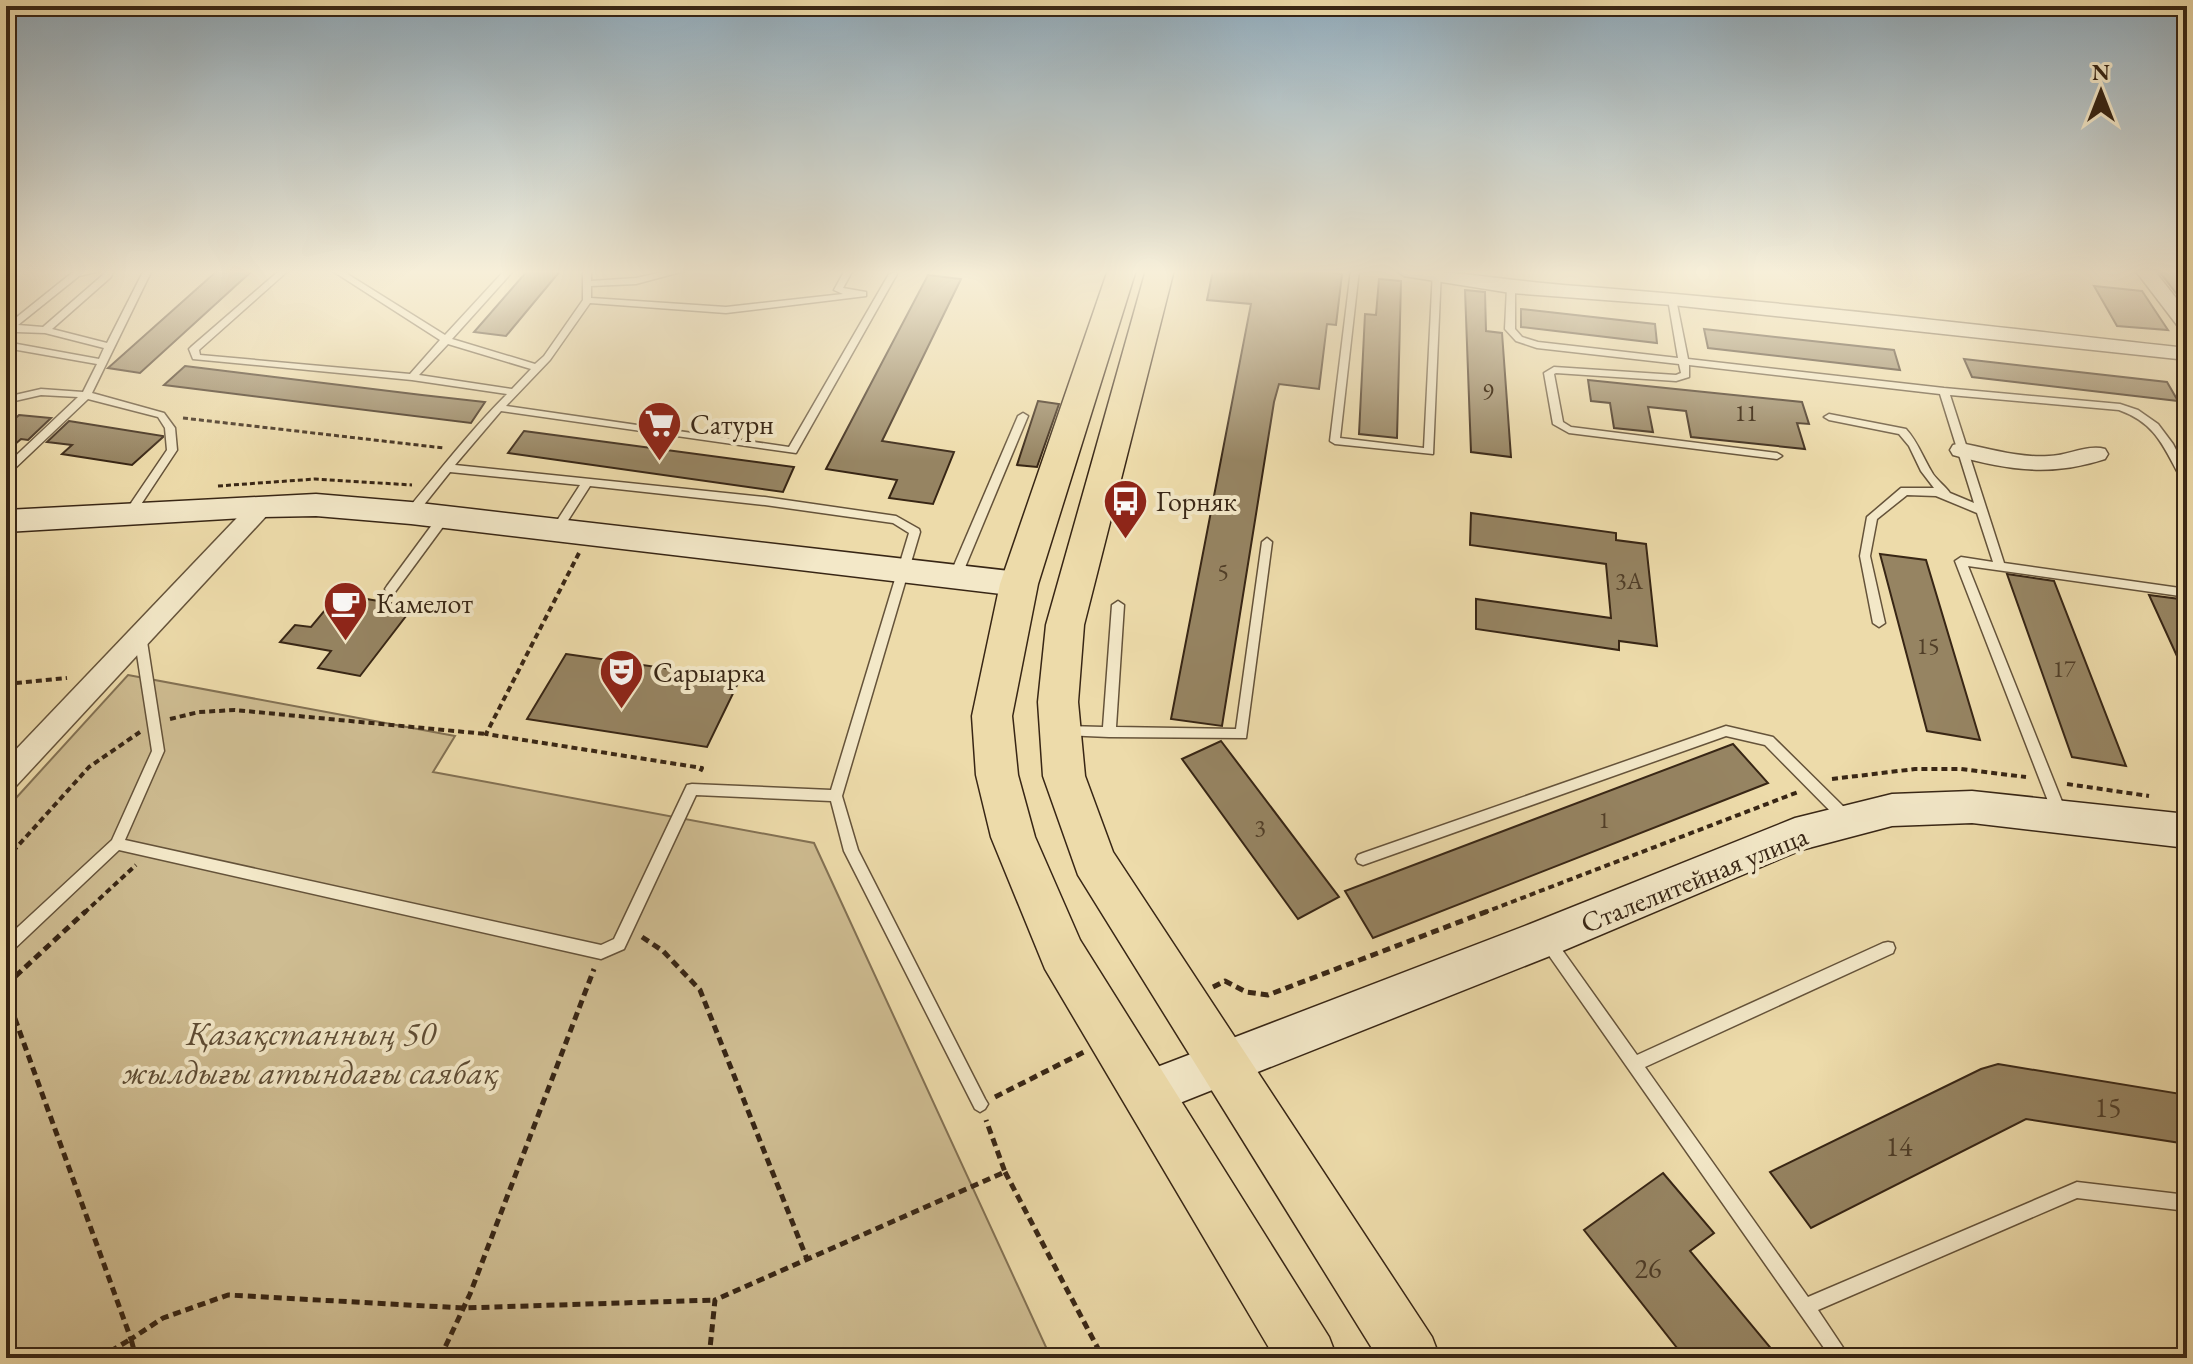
<svg xmlns="http://www.w3.org/2000/svg" width="2193" height="1364" font-family="'EB Garamond',serif">
<style>
.green{fill:#cebc91;stroke:#837153;stroke-width:2}
.building{fill:#968462;stroke:#382615;stroke-width:2}
.lines{fill:none;stroke-linecap:round;stroke-linejoin:round}
.lane-casing{stroke:#65533a;stroke-width:3}
.street-casing{stroke:#65533a;stroke-width:3}
.secondary-casing{stroke:#382615;stroke-width:3}
.primary-casing{stroke:#382615;stroke-width:3}
.path-far2{stroke:#382615;stroke-width:3;stroke-dasharray:5 3;stroke-linecap:butt}
.path-far1{stroke:#382615;stroke-width:4;stroke-dasharray:6 4;stroke-linecap:butt}
.path{stroke:#382615;stroke-width:5;stroke-dasharray:8 5;stroke-linecap:butt}
.lane{fill:#f3e8c8;fill-rule:evenodd}
.street{fill:#f3e8c8;fill-rule:evenodd}
.secondary{fill:#f3e8c8;fill-rule:evenodd}
.primary{fill:#eddbaa;fill-rule:evenodd}
.labels{text-anchor:middle;stroke-width:8;stroke-linejoin:round;paint-order:stroke}
.number-label{font-size:24px;fill:#503e28}
.poi-label{font-size:28px;fill:#382615;stroke:#f3e8c8;text-anchor:start}
.street-label{font-size:28px;fill:#382615;stroke:#f3e8c8}
.near-number-label{font-size:28px;fill:#503e28}
.near-park-label{font-size:34px;font-style:italic;fill:#5e4c34;stroke:#f3e8c8}
</style>
<rect width="100%" height="100%" fill="#eddbaa"/>
<filter id="stains"><feTurbulence type="fractalNoise" baseFrequency=".0025" numOctaves="4"/><feColorMatrix values="0 0 0 0 .2 0 0 0 0 .09 0 0 0 0 .02 0 0 0 .5 -.17"/></filter>
<radialGradient id="worn" r=".72"><stop offset=".6" stop-color="#630" stop-opacity="0"/><stop offset="1" stop-color="#630" stop-opacity=".3"/></radialGradient>
<path class="green" d="M128 675 455 736 433 772 814 843 1051 1358H6V809Z"/>
<g class="building">
<path d="M218 270H253L140 373 108 368Z"/>
<path d="M528 270H561L506 336 474 332Z"/>
<path d="M1213 270H1310L1342 274 1336 325 1327 324 1319 389 1279 384 1274 402 1222 726 1171 719 1251 304 1207 300Z"/>
<path d="M2158 270H2187V307Z"/>
<path d="M928 275 961 279 882 441 954 452 933 504 889 498 897 480 826 469Z"/>
<path d="M1379 279 1401 281 1397 438 1359 434 1365 314 1376 315Z"/>
<path d="M2094 286 2142 291 2168 330 2117 326Z"/>
<path d="M1465 290 1485 292 1486 331 1502 333 1511 457 1471 452Z"/>
<path d="M1521 309 1655 324 1657 343 1521 327Z"/>
<path d="M1704 329 1894 350 1900 370 1708 348Z"/>
<path d="M1964 359 2167 382 2178 401 1972 377Z"/>
<path d="M185 366 422 395 485 402 471 423 164 385Z"/>
<path d="M1588 380 1802 402 1809 424 1797 423 1805 449 1691 437 1686 411 1648 407 1653 432 1614 428 1610 403 1591 401Z"/>
<path d="M1038 401 1059 404 1037 467 1017 465Z"/>
<path d="M19 415 51 418 28 440 21 439 6 452V427Z"/>
<path d="M69 421 163 436V437L132 465 62 454 72 445 47 442Z"/>
<path d="M524 431 794 467 783 492 508 453Z"/>
<path d="M1471 513 1616 533V540L1646 544 1657 646 1619 641V650L1476 629V599L1611 618 1606 564 1470 545Z"/>
<path d="M1880 554 1926 560 1980 740 1927 731Z"/>
<path d="M2007 574 2054 581 2126 766 2072 757Z"/>
<path d="M2149 595 2187 600V678Z"/>
<path d="M361 598 413 607 360 676 318 668 331 651 280 642 295 625 311 627 325 610 348 614Z"/>
<path d="M566 654 740 679 707 747 527 719Z"/>
<path d="M1221 741 1339 897 1298 919 1182 759Z"/>
<path d="M1733 744 1768 783 1373 938 1345 891Z"/>
<path d="M1998 1064 2187 1095V1144L2026 1119 1811 1228 1770 1172 1981 1069Z"/>
<path d="M1663 1173 1714 1233 1690 1251 1779 1358H1685L1584 1230Z"/>
</g>
<g class="lines">
<defs>
<g id="lane">
<path d="M83 270H112L113 272 111 277 52 329 107 343 144 270H152L92 393 164 413 175 428 177 450 134 515 130 516 125 512 167 450 165 428 158 417 88 399 10 473 6 474V465L78 397 41 395 6 403V397L41 389 83 392 97 364 6 348V342L99 359 104 348 45 333 17 332 7 325 73 272ZM100 271 104 274 43 327 18 325 79 276Z"/>
<path d="M280 270H289L199 350 200 355 410 374 440 340 331 270H341L445 335 505 270H514L452 339 535 364 544 356 583 300V270H591V281L636 278 672 270H688L636 284 591 286V298L726 307 843 294 834 290 845 270H853L843 288 866 292V296L726 313 590 303 550 360 506 406 789 447 889 274 896 272 897 274 796 453 501 411 455 465 765 497 896 516 919 529 920 532 842 796 858 850 985 1099 988 1104 985 1109 980 1112 975 1109 844 851 831 801 696 795 624 949 601 959 119 850 11 952 6 953V938L112 840 152 751 134 635 140 631 146 635 164 751 125 840 601 945 614 939 687 785 692 784 831 790 909 533 893 523 765 505 590 486 560 533 556 534 551 530 580 485 450 472 415 516H407L406 513 407 510C440 470 470 431 507 394L412 380 193 359 189 349 191 347ZM448 344 531 369 512 389 419 375Z"/>
<path d="M1351 270H1359L1340 438 1424 448 1433 270H1441L1433 454 1335 444 1330 441Z"/>
<path d="M1511 284 1515 287V329L1522 337 1538 342 1678 358 1668 299 1672 296 1676 299 1688 359 1944 388 2120 404 2138 410 2158 424 2173 444 2187 471V483L2183 482C2164 449 2158 424 2119 410L1950 395 2004 563 2187 589V597L1968 566 2067 814 2065 818 2060 820 2055 818 2053 814 1955 561 1961 557 1993 562 1977 513 1936 496 1907 495 1877 519 1870 556 1885 623 1879 627 1873 623 1860 556 1867 517 1901 488H1934L1921 471 1909 446 1899 434 1829 420 1824 417 1829 414 1906 429C1918 442 1923 458 1933 474 1938 481 1946 487 1950 493L1974 503 1940 394 1689 365V377L1676 381 1556 373 1554 374 1563 422 1571 427 1777 453 1782 456 1777 459 1569 433 1553 424 1544 373 1554 367 1676 375 1681 373 1679 364 1537 348 1516 341 1505 329 1507 287Z"/>
<path d="M1023 413 1028 416 961 577 955 581 951 580 949 577 1018 416Z"/>
<path d="M444 513 448 514 449 517 448 520 395 592H387L385 589 387 586 440 514Z"/>
<path d="M1267 538 1272 542 1246 738 1109 737 1063 735 1061 731 1063 727 1067 726 1103 727 1112 605 1118 601 1124 605 1116 727 1236 729 1262 542Z"/>
<path d="M1726 726 1773 737 1852 815 1854 819 1852 823 1847 825 1842 823 1765 745 1726 736 1363 865 1358 863 1356 859 1358 855 1363 853Z"/>
<path d="M1548 936 1553 937 1637 1055 1883 943 1888 942 1893 943 1895 948 1893 953 1645 1067 1808 1297 2077 1182 2187 1195V1211L2077 1198 1818 1310 1850 1358H1831L1543 947 1541 942 1543 937Z"/>
</g>
<g id="street">
<path d="M1395 270C1455 270 1515 282 1576 286 1780 301 1984 326 2187 348V360L1672 305 1511 293 1404 276Z"/>
<path d="M2135 270H2154L2187 312V331L2180 329Z"/>
<path d="M1961 443C1990 449 2019 458 2049 456 2067 456 2088 444 2105 449L2108 454 2105 459C2050 477 2008 470 1953 455L1950 450 1953 445Z"/>
<path d="M262 498 270 500 273 506 270 512 16 786 6 789V760L254 500Z"/>
</g>
<g id="secondary">
<path d="M316 494 411 502 1019 572 1031 575 1036 584 1031 593 1019 596 411 524 316 516 262 517 6 532V510Z"/>
<path d="M1972 791 2187 814V848L1972 823 1892 826 1801 850 1560 952 1147 1116 1131 1109 1124 1093 1131 1077 1530 924 1795 818 1892 794Z"/>
</g>
<g id="primary">
<path d="M1108 270H1136L1038 584 1012 716 1018 775 1035 837 1080 940 1329 1337 1337 1358H1275L1045 969 991 837 976 775 972 716 1000 584Z"/>
<path d="M1146 270H1174L1084 625 1078 702 1085 776 1113 852 1432 1337 1440 1358H1378L1078 875 1043 776 1038 702 1046 625Z"/>
</g>
</defs>
<use href="#lane" class="lane-casing"/>
<use href="#street" class="street-casing"/>
<use href="#secondary" class="secondary-casing"/>
<use href="#primary" class="primary-casing"/>
<g class="path-far2">
<path d="M183 418 444 448"/>
<path d="M218 486 315 479 412 485"/>
</g>
<g class="path-far1">
<path d="M579 553 486 734 702 768 700 772"/>
<path d="M6 684 67 678"/>
<path d="M170 719 199 712 235 710 486 734"/>
<path d="M1832 779 1915 769H1961L2026 777"/>
<path d="M2067 784 2149 796"/>
<path d="M6 859 89 767 140 732"/>
<path d="M84 913 136 865"/>
<path d="M1483 913 1798 792"/>
</g>
<g class="path">
<path d="M642 937 663 951 700 990 807 1259"/>
<path d="M6 985 86 911"/>
<path d="M1213 987 1225 981 1246 992 1268 995 1488 911"/>
<path d="M6 994 131 1339 163 1318 228 1295 463 1308 715 1300"/>
<path d="M995 1097 1084 1052"/>
<path d="M1005 1172 1103 1358"/>
<path d="M99 1358 131 1339 136 1358"/>
<path d="M440 1358 470 1294 594 969"/>
<path d="M709 1358 715 1300 1005 1172 986 1120"/>
</g>
<use href="#lane" class="lane"/>
<use href="#street" class="street"/>
<use href="#secondary" class="secondary"/>
<use href="#primary" class="primary"/>
</g>
<linearGradient id="sky" x2="0" y2="1"><stop stop-color="#91abbb"/><stop offset="0.59" stop-color="#f7efd9"/><stop offset="1" stop-color="#f7efd9" stop-opacity="0"/></linearGradient>
<rect width="2193" height="461" fill="url(#sky)"/>
<defs>
<symbol id="supermarket-pin" viewBox="-11 -11 22 30"><path d="M0 17L-7.5 6A9.5 9.5 0 1 1 7.5 6Z" fill="#8f2418" stroke="#f3e8c8"/><path d="M-6-5.5h2.5l.6 2H6L4.5 2H-2.5L-4.4-4H-6ZM-1.5 3.2a1.3 1.3 0 1 0 .1 0ZM3 3.2a1.3 1.3 0 1 0 .1 0Z" fill="#fff"/></symbol>
<symbol id="bus-pin" viewBox="-11 -11 22 30"><path d="M0 17L-7.5 6A9.5 9.5 0 1 1 7.5 6Z" fill="#8f2418" stroke="#f3e8c8"/><path d="M-5-6H5V4H4V6H2V4H-2V6H-4V4H-5ZM-3.5-4V0h7V-4ZM-3.5 1.2v1.5H-2V1.2ZM2 1.2v1.5H3.5V1.2Z" fill="#fff"/></symbol>
<symbol id="cafe-pin" viewBox="-11 -11 22 30"><path d="M0 17L-7.5 6A9.5 9.5 0 1 1 7.5 6Z" fill="#8f2418" stroke="#f3e8c8"/><path d="M-5.5-4.5H6V0H3Q3 3.5 0 3.5H-2.5Q-5.5 3.5-5.5 0ZM3-3.2v2h1.7v-2ZM-6 4.5H4V6H-6Z" fill="#fff"/></symbol>
<symbol id="theatre-pin" viewBox="-11 -11 22 30"><path d="M0 17L-7.5 6A9.5 9.5 0 1 1 7.5 6Z" fill="#8f2418" stroke="#f3e8c8"/><path d="M-5-5.5Q0-4 5-5.5V0Q5 5 0 6Q-5 5-5 0ZM-3.3-2.5H-1v1.5H-3.3ZM1-2.5H3.3v1.5H1ZM-2.8 1Q0 5.5 2.8 1Z" fill="#fff"/></symbol>
</defs>
<g fill-rule="evenodd">
<use href="#supermarket-pin" x="634" y="398" width="51" height="69"/>
<use href="#bus-pin" x="1100" y="476" width="51" height="69"/>
<use href="#cafe-pin" x="320" y="578" width="51" height="69"/>
<use href="#theatre-pin" x="596" y="646" width="51" height="69"/>
</g>
<g class="labels">
<g class="number-label">
<text x="1488" y="400">9</text>
<text x="1746" y="421">11</text>
<text x="1223" y="580">5</text>
<text x="1629" y="589">3А</text>
<text x="1928" y="654">15</text>
<text x="2064" y="677">17</text>
<text x="1604" y="828">1</text>
<text x="1260" y="836">3</text>
</g>
<g class="poi-label">
<text x="690" y="434">Сатурн</text>
<text x="1156" y="511">Горняк</text>
<text x="376" y="613">Камелот</text>
<text x="653" y="682">Сарыарка</text>
</g>
<g class="street-label">
<text transform="translate(1694 879) rotate(-22)" y="10">Сталелитейная улица</text>
</g>
<g class="near-number-label">
<text x="2108" y="1117">15</text>
<text x="1899" y="1156">14</text>
<text x="1648" y="1278">26</text>
</g>
<g class="near-park-label">
<text x="311" y="1045">Қазақстанның 50<tspan x="311" dy="39">жылдығы атындағы саябақ</tspan></text>
</g>
</g>
<rect width="2193" height="1364" fill="none" stroke="#eddbaa" stroke-width="32"/>
<rect x="8" y="8" width="2177" height="1348" fill="none" stroke="#382615" stroke-width="4"/>
<rect x="16" y="16" width="2161" height="1332" fill="none" stroke="#382615" stroke-width="2"/>
<g transform="translate(2101 92)" stroke="#f3e8c8" stroke-width="6" paint-order="stroke">
<path d="M0-6L14 30L0 20L-14 30Z" fill="#382615"/>
<text y="-12" font-size="22" font-weight="bold" text-anchor="middle" fill="#382615">N</text>
</g>
<rect width="100%" height="100%" filter="url(#stains)"/>
<rect width="100%" height="100%" fill="url(#worn)"/>
</svg>
